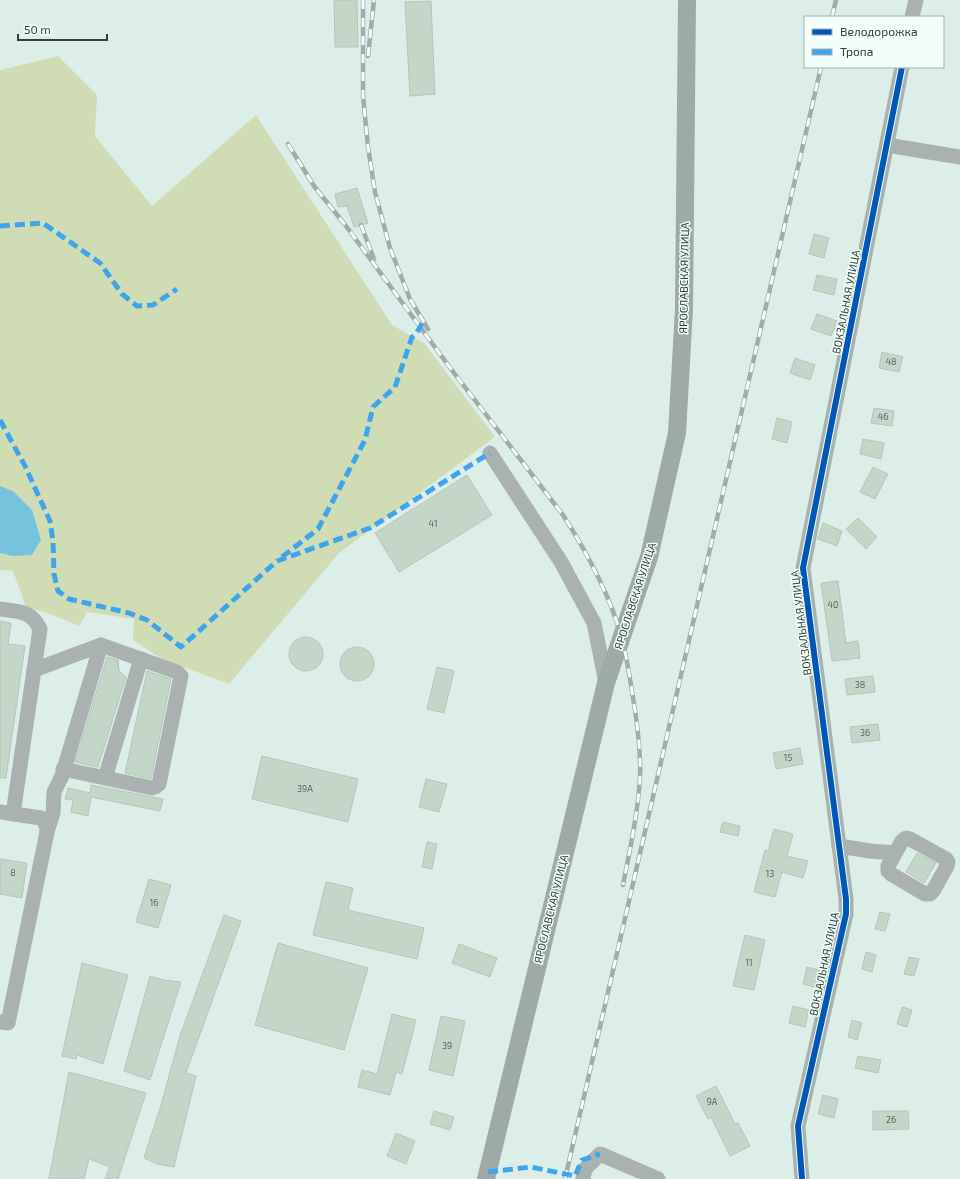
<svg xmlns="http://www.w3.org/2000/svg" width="960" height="1179" font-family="'Exo 2',sans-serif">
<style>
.green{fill:#d0ddb4}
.water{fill:#77c2de}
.building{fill:#c3d7c8;stroke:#b7c4bc}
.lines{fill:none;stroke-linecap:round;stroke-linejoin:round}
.minor{stroke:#a9b2b0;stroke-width:15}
.major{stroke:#9eaaa8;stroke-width:18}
.rail-casing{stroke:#a1aba8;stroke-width:4.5}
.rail{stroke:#f1fef9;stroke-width:3;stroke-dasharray:9;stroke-linecap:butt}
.quiet{stroke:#3ea4ec;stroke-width:5;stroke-dasharray:10 5;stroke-linecap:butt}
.cycleway-casing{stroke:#f1fef9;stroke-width:8}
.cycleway{stroke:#0057b8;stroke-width:6}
.labels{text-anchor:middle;stroke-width:3;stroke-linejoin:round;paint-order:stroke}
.number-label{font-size:9px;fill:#56645e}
.street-label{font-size:11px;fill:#313e3a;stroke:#f1fef9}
</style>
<rect width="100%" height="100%" fill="#dceee8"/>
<path class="green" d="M58 56 97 95 95 136 152 206 256 115 392 325 424 343 495 437 339 553 229 684 162 659 133 640 134 619 87 612 79 626 48 613 26 607 13 571 0 570V70Z"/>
<path class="water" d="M0 486 13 491 32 510 41 540 32 555 13 556 0 553Z"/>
<g class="building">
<path d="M334 0H357L358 47H335Z"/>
<path d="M431 1 435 94 410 96 405 2Z"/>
<path d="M357 188 368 223 354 227 347 206 338 207 335 194Z"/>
<path d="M814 234 829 238 824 258 809 254Z"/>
<path d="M817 275 837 279 834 295 813 290Z"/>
<path d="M817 314 837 321 831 336 811 329Z"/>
<path d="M882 352 903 357 899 372 879 368Z"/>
<path d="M795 358 815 365 810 380 790 373Z"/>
<path d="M874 408 894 411 892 426 871 423Z"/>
<path d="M777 418 792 422 787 443 772 439Z"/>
<path d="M863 439 884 443 881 459 860 454Z"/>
<path d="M873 467 888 474 875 499 860 492Z"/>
<path d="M467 475 492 515 399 572 375 533Z"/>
<path d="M858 518 877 537 866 549 846 529Z"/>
<path d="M823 523 842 531 837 546 818 539Z"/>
<path d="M838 581 846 643 858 641 860 658 832 661 821 583Z"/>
<path d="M0 621 11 623 8 644 25 646 6 778H0Z"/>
<circle cx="306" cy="654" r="17"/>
<circle cx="357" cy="664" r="17"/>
<path d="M107 657 118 660 119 671 126 677 98 767 75 762Z"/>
<path d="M437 667 454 671 444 713 427 709Z"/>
<path d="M147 671 171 679 151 779 125 773Z"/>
<path d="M873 676 875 692 847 695 845 679Z"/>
<path d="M878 724 880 740 852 743 850 727Z"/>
<path d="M800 748 803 764 776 769 773 753Z"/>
<path d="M262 756 358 779 348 822 252 799Z"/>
<path d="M426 779 447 784 439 812 419 807Z"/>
<path d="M91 785 163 799 160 811 91 797 88 816 71 812 73 800 65 799 68 788 90 793Z"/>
<path d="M723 822 740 826 738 836 720 832Z"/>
<path d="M774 829 793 834 787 856 808 861 803 878 782 872 775 897 754 892 765 850 768 851Z"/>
<path d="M427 842 437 844 432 869 422 867Z"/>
<path d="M917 853 936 863 924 883 906 872Z"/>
<path d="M0 859 27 863 22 898 0 894Z"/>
<path d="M149 879 171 885 158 928 136 922Z"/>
<path d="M326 882 353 888 348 910 424 928 417 959 313 935Z"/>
<path d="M880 912 890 914 885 931 875 929Z"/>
<path d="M224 915 241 921 186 1073 196 1076 174 1167 157 1164 144 1158 161 1105 180 1036Z"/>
<path d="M745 935 765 940 754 990 733 986Z"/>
<path d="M278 943 368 968 344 1050 255 1025Z"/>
<path d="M459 944 497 958 490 977 452 963Z"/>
<path d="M866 952 876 955 872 972 862 969Z"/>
<path d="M909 957 919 959 914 976 904 974Z"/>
<path d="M82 963 128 975 103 1064 77 1055 76 1059 62 1056Z"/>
<path d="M807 967 822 971 818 988 803 984Z"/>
<path d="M150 976 163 980 181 982 150 1080 124 1071Z"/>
<path d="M793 1006 809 1010 805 1027 789 1023Z"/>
<path d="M902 1007 912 1010 907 1027 897 1024Z"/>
<path d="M392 1014 416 1020 402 1074 396 1072 390 1095 358 1087 362 1070 377 1074Z"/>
<path d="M441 1016 465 1021 453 1076 429 1070Z"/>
<path d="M852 1020 862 1023 857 1040 848 1037Z"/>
<path d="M858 1056 881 1060 878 1073 855 1068Z"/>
<path d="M69 1072 146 1093 118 1179H105L110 1167 89 1159 84 1179H49Z"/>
<path d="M716 1086 735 1124 738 1123 750 1146 730 1156 711 1117 708 1119 696 1096Z"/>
<path d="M823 1095 838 1099 834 1118 818 1114Z"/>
<path d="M434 1111 454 1117 450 1130 430 1124Z"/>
<path d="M873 1111H908L909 1129 873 1130Z"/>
<path d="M396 1133 415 1141 406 1164 387 1156Z"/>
</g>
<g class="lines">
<g class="minor">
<path d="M912 17 916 0"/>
<path d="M887 145 960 157"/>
<path d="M490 453 561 562 594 623 606 683"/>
<path d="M0 609C19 612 31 610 40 629L13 814"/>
<path d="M34 670 101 645 62 776 54 792 53 813 47 832"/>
<path d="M63 769 152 788 155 787 159 784 181 676 177 672 101 645"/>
<path d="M105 778 141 659"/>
<path d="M0 812 41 818C46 822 47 826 47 832L8 1023 0 1022"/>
<path d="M906 838 910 839 946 859 948 862 947 866 933 891 930 894H925L891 874 888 871V866L902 841Z"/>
<path d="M839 846 870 851 895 853"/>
<path d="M583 1179 585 1169 600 1154 658 1179"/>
<path d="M802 1179 798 1126 846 914V899L803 568 902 67"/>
</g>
<path class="major" d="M486 1179 606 683 649 557 677 433 684 309 687 0"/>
<defs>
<g id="rail">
<path d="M363 0V96L368 147 375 192 390 248 410 299 428 329"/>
<path d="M832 17 836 0"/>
<path d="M368 56 374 0"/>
<path d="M288 144 314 186 346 226 451 369 563 515C586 551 611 598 622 639 628 662 631 686 635 710 638 731 641 756 640 777 638 813 630 849 623 885"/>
<path d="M361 225 374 259"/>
<path d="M565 1179 821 67"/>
</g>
</defs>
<use href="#rail" class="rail-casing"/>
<use href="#rail" class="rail"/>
<g class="quiet">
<path d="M0 226 43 223 100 263 122 294 137 306 153 305 177 289"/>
<path d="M0 420 25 466 50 521 53 541 54 574 58 591 69 599 129 613 147 620 181 647 277 561 370 528 490 453"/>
<path d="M282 557 318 529 365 440 373 407 395 387 412 337 416 334 423 322"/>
<path d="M488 1172 531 1167 575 1176 582 1160 600 1154"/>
</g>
<defs>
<path id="cycleway" d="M802 1179 798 1126 846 914V899L803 568 902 67"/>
</defs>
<use href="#cycleway" class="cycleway-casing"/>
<use href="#cycleway" class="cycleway"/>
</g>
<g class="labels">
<g class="number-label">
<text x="891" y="365">48</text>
<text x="883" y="420">46</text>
<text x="433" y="527">41</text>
<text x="833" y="608">40</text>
<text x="860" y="688">38</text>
<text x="865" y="736">36</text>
<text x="788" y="761">15</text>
<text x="305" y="792">39А</text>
<text x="13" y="876">8</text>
<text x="770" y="877">13</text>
<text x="154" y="906">16</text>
<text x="749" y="966">11</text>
<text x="447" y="1049">39</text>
<text x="712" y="1105">9А</text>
<text x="891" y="1123">26</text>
</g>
<g class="street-label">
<text transform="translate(684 278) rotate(-89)" y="4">ЯРОСЛАВСКАЯ УЛИЦА</text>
<text transform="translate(846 302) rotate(-79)" y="4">ВОКЗАЛЬНАЯ УЛИЦА</text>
<text transform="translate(635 596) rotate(-72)" y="4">ЯРОСЛАВСКАЯ УЛИЦА</text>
<text transform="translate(801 623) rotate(-97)" y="4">ВОКЗАЛЬНАЯ УЛИЦА</text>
<text transform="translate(551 909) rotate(-76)" y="4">ЯРОСЛАВСКАЯ УЛИЦА</text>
<text transform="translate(824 964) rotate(-78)" y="4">ВОКЗАЛЬНАЯ УЛИЦА</text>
</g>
</g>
<rect x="804" y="16" width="140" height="52" fill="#f1fef9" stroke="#a4b1ad"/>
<rect x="812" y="29" width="20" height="6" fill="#0057b8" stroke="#a4b1ad"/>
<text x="840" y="36" font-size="12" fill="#313e3a">Велодорожка</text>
<rect x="812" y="49" width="20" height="6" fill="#3ea4ec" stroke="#a4b1ad"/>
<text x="840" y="56" font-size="12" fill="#313e3a">Тропа</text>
<path d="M18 34v6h89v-6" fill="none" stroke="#313e3a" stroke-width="2"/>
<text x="24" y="34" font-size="12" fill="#313e3a" stroke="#f1fef9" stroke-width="3" paint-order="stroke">50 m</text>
</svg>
